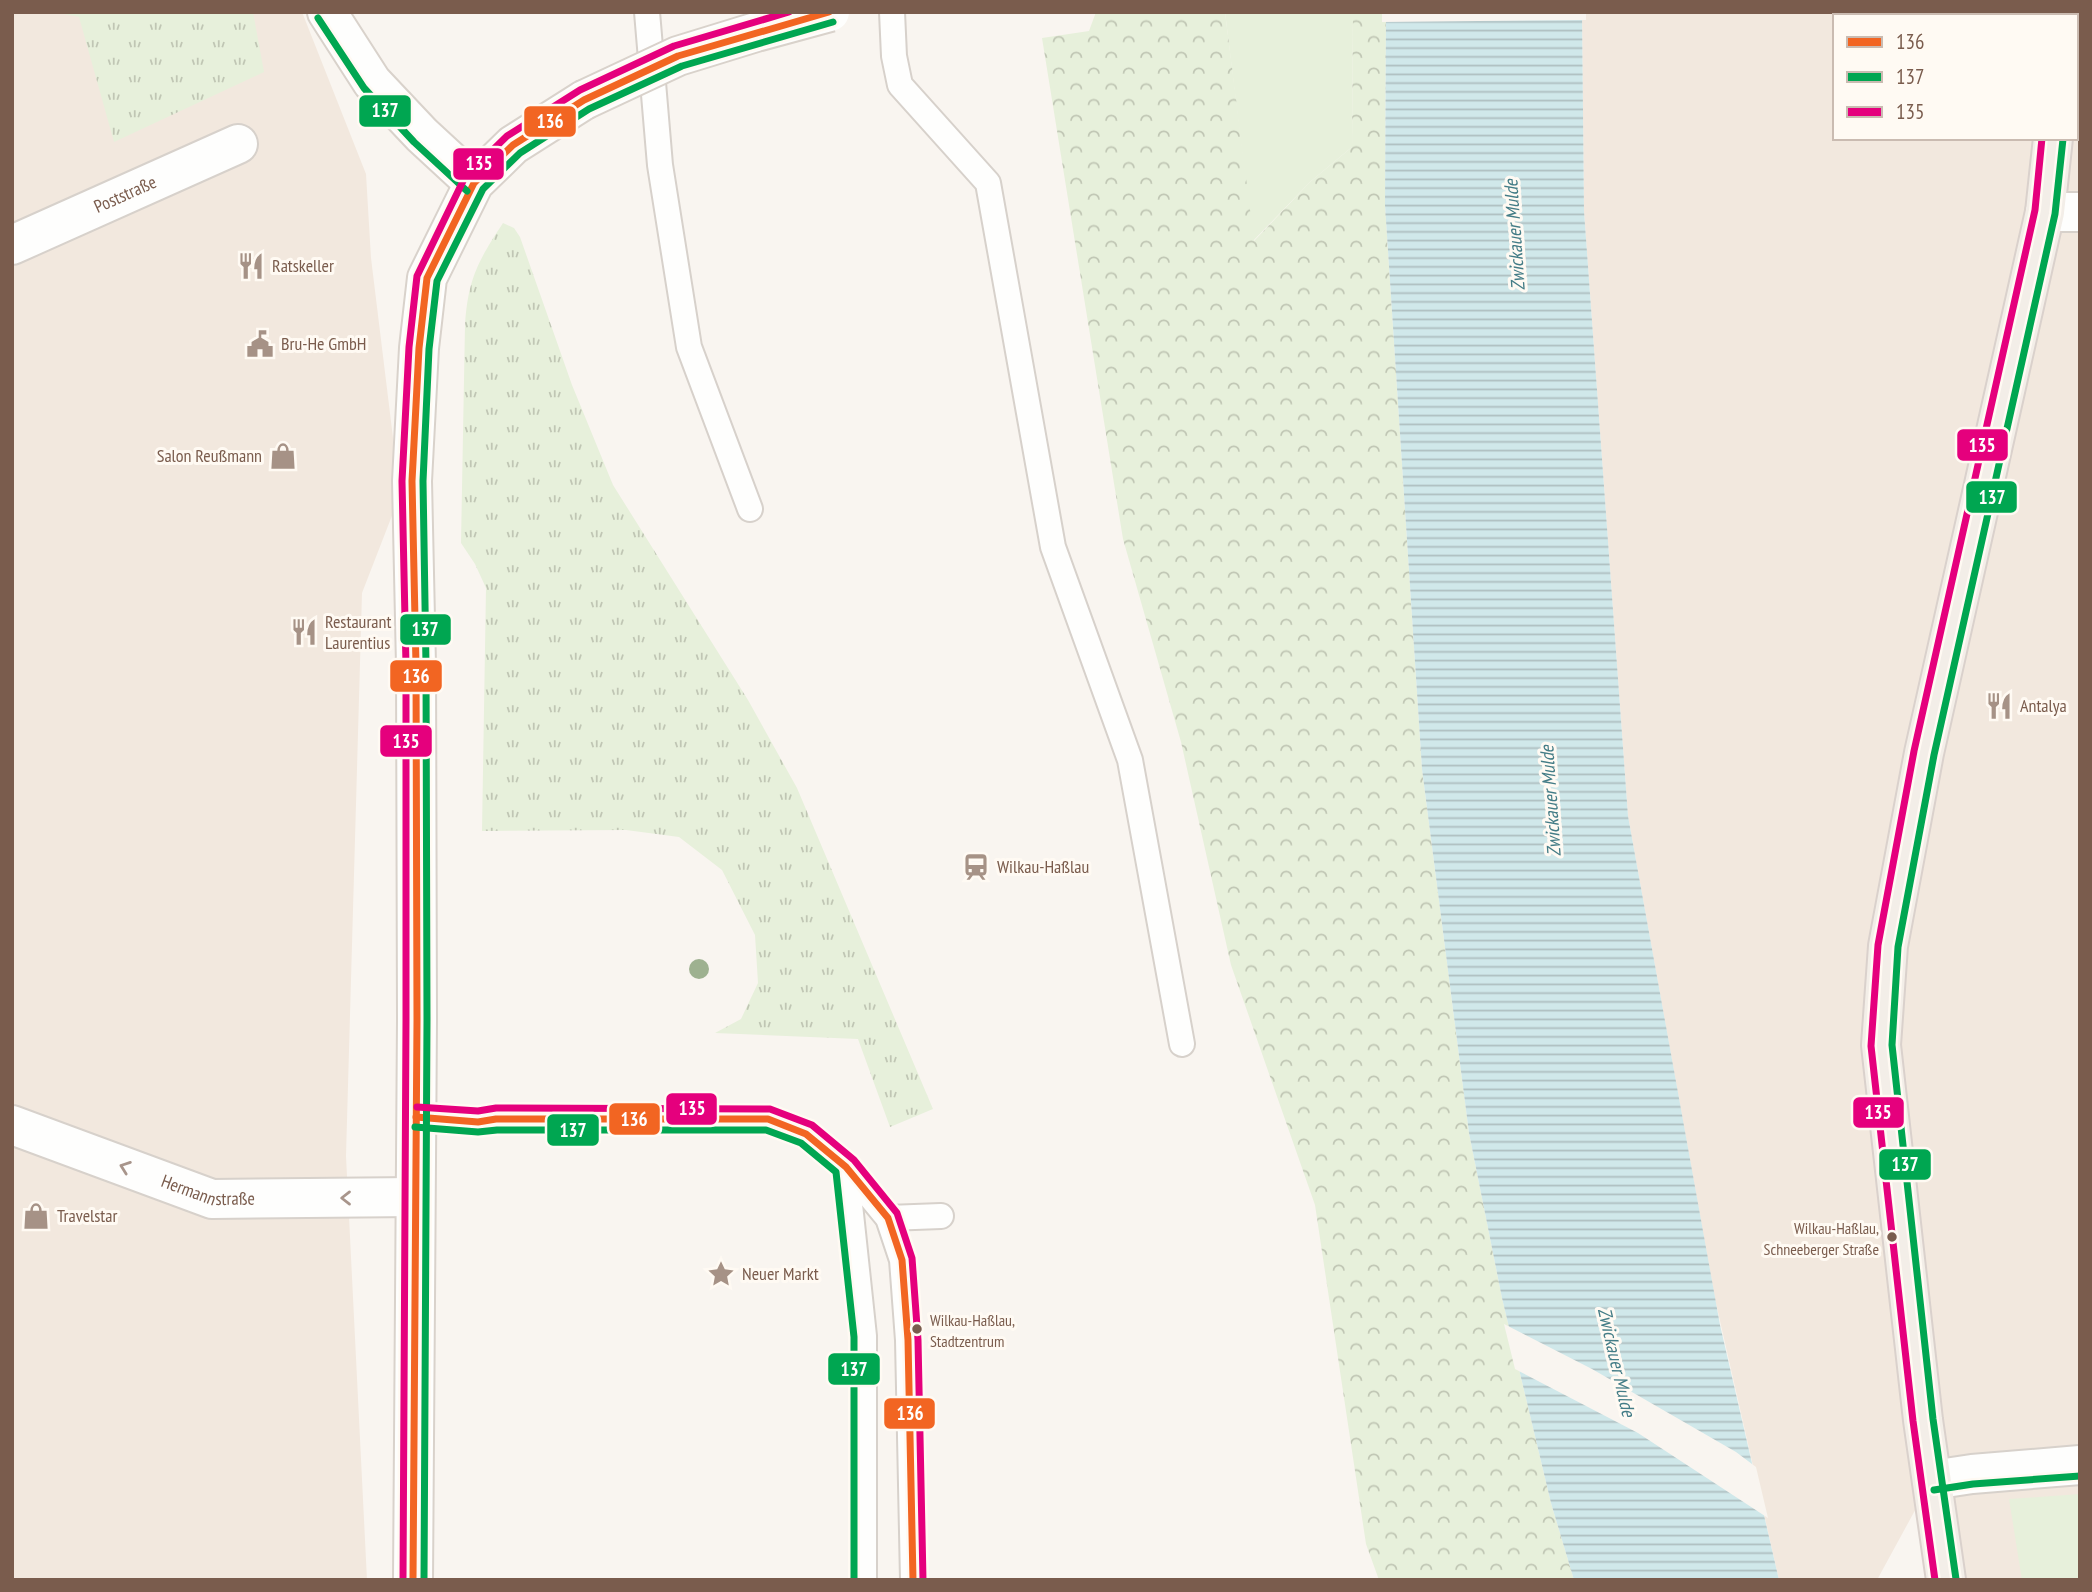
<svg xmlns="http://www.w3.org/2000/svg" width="2092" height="1592" font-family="'PT Sans Narrow',sans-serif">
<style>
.residential{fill:#f2e8de}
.grass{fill:#e7f0db}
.forest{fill:url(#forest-crowns)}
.park{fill:url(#park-tufts)}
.water{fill:url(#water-rules)}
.pier{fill:#f9f5f0}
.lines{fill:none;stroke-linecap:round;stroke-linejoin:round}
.lane-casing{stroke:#d7d1cb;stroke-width:28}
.street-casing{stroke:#d7d1cb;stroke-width:42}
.secondary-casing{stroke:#d9d2cb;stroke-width:42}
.primary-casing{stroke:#dad1cc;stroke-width:42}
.lane{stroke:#fefefd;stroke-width:24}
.street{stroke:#fefefd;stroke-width:38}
.secondary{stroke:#fefefd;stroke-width:38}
.primary{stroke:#f3eee8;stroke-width:38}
.secondary-bridge-casing{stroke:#d9d2cb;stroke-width:42;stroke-linecap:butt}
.secondary-bridge{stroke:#fefefd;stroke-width:38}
.bus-1-casing{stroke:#fffaf3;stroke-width:12}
.bus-2-casing{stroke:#fffaf3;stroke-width:12}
.bus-3-casing{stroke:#fffaf3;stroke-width:12}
.bus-1{stroke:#f26522;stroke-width:7}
.bus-2{stroke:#00a651;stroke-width:7}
.bus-3{stroke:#e5007d;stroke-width:7}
.tree{fill:#9eb190}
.oneway{stroke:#a8958b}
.bus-dot{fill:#7a5c4d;stroke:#fffaf3;stroke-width:2.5}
.labels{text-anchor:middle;stroke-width:6;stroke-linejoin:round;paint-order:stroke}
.bus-label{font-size:16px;fill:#7a5c4d;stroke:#fffaf3;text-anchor:end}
.street-label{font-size:18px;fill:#7a5c4d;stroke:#fffaf3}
.poi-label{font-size:18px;fill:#7a5c4d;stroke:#fffaf3;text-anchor:start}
.water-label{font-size:19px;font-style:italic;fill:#437c86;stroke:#fffaf3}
.line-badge{stroke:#fffaf3;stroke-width:2.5}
.badge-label{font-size:19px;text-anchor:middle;font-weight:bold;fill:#fff}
</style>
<defs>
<pattern id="forest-crowns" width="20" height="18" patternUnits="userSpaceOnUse" patternTransform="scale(1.75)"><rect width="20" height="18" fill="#e7f0db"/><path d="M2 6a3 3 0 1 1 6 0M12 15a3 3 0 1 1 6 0" fill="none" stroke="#c0c6b4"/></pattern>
<pattern id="park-tufts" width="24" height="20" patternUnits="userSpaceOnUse" patternTransform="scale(1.75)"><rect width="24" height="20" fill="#e7f0db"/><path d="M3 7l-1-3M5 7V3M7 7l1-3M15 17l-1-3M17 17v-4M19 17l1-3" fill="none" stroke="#c0c6b4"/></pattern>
<pattern id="water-rules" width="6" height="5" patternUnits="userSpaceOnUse" patternTransform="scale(1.75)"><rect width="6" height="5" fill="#d0e8ea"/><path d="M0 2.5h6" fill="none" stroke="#aebfc0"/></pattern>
</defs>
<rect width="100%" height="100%" fill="#f9f5f0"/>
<g class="residential">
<path d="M12 12H302L366 174 371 258 400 495 362 593 346 1156 367 1580H12Z"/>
<path d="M1582 12H2080V212H2045L2053 138H2076V16H1835V138H2051L2032 217H2080V1580H1946L1931 1481 1877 1580H1779L1715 1299 1628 816 1584 211Z"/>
</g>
<g class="grass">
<path d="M1225 12H1353L1352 147 1310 182 1253 241Z"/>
<path d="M2080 1494V1580H2022L2009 1499Z"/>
</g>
<path class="forest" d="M1096 12H1225L1254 241 1310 182 1352 147 1353 12H1386L1385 205 1422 769 1469 1133 1502 1298 1551 1503 1574 1580H1379L1366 1544 1315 1205 1231 965 1181 742 1123 539 1042 38 1089 31Z"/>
<g class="park">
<path d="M54 12H253L264 72 114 142 79 17Z"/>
<path d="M503 223 514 228 520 237 572 385 613 485 748 700 797 788 933 1109 890 1127 858 1039 715 1033 741 1019 758 983 755 935 722 870 679 837 626 830 482 831 486 588 475 564 461 543 465 325C468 279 478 261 503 223Z"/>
</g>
<path class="water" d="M1386 12H1582L1584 211 1628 816 1720 1325 1779 1580H1574L1551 1503 1502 1298 1469 1133 1422 769 1385 205Z"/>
<g class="pier">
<path d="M1382 12H1586V20L1382 22Z"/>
<path d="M1504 1324 1592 1369 1736 1452 1756 1467 1768 1518 1638 1433 1515 1369Z"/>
</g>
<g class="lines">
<defs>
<g id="lane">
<path d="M647 12 660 165 689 347 750 509"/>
<path d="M892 12 894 56 900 85 988 183 1053 547 1130 760 1182 1044"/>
<path d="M416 1117 478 1122 496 1119H768L806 1134 846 1167 888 1218 902 1260 908 1340 913 1580"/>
<path d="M846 1167 864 1336V1580"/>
<path d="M888 1218 941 1216"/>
</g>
<g id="street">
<path d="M2045 212H2080"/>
<path id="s1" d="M12 245 238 144"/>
<path id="s2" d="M12 1125 212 1199 415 1197"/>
<path d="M1932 1480 1972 1474 2080 1465"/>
</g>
<g id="secondary">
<path d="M327 12 372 82 422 135 474 183"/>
<path d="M413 1580 417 1020 416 665 412 481 419 348 427 278 474 183 513 145 584 100"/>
</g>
<g id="primary">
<path d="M2067 16 2068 12"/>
<path d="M1946 1580 1923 1420 1881 1045 1888 946 1924 753 2045 212 2053 138"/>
</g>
</defs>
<use href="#lane" class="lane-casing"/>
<use href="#street" class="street-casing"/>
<use href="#secondary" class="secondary-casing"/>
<use href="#primary" class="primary-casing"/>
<use href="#lane" class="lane"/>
<use href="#street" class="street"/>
<use href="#secondary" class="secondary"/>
<use href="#primary" class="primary"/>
<defs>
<path id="secondary-bridge" d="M584 100 678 56 756 32 830 12"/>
</defs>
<use href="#secondary-bridge" class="secondary-bridge-casing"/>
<use href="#secondary-bridge" class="secondary-bridge"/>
<defs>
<g id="bus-1">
<path d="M416 1117 478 1122 496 1119H768L806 1134 846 1167 888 1218 902 1260 908 1340 913 1580"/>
<path d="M413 1580 417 1020 416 665 412 481 419 348 427 278 474 183 513 145 584 100 678 56 829 12"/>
</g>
<g id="bus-2">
<path d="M318 18 364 88 414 142 467 191"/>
<path d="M415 1127 478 1132 497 1130H766L801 1143 836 1172 854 1337V1580"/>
<path d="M1934 1490 1973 1484 2080 1476"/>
<path d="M1956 1579 1933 1419 1892 1045 1898 947 1934 755 2055 214 2063 139"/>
<path d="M424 1580 427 1020 426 665 423 481 429 349 437 281 483 189 520 153 589 109 682 66 833 22"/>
</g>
<g id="bus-3">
<path d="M417 1107 478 1111 496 1108 770 1109 812 1125 854 1160 897 1213 912 1258 918 1340 923 1580"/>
<path d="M403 1580 406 1020V665L402 481 409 347 417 276 465 177 507 136 580 90 674 46 789 12"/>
<path d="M1935 1580 1913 1421 1871 1046 1878 945 1914 751 2035 210 2042 138"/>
</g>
</defs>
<use href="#bus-1" class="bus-1-casing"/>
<use href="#bus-2" class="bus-2-casing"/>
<use href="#bus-3" class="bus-3-casing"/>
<use href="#bus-1" class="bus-1"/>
<use href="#bus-2" class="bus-2"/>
<use href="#bus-3" class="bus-3"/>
</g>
<circle class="tree" cx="699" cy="969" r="10"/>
<defs><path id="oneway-chevron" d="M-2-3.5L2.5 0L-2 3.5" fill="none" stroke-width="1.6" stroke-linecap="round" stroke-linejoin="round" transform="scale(1.75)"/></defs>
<g class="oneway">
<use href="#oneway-chevron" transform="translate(125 1167) rotate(-160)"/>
<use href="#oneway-chevron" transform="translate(346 1198) rotate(180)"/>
</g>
<defs>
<symbol id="restaurant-bare" viewBox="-9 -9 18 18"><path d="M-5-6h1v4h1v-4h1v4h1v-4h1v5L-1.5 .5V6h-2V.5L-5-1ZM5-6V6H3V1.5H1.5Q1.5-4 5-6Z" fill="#a69286" stroke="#fffaf3" stroke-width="2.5" paint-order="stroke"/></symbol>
<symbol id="civic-bare" viewBox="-9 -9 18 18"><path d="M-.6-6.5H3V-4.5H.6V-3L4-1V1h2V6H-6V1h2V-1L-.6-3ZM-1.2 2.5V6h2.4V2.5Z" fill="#a69286" stroke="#fffaf3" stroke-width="2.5" paint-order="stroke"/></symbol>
<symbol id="shop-bare" viewBox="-9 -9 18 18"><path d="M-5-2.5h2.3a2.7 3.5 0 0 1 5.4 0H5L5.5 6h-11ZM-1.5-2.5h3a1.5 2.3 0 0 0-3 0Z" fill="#a69286" stroke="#fffaf3" stroke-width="2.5" paint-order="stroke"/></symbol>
<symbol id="station-bare" viewBox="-9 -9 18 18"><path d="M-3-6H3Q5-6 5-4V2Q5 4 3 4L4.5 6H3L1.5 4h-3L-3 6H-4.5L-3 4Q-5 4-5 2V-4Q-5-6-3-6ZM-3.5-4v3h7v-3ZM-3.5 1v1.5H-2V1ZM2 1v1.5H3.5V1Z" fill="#a69286" stroke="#fffaf3" stroke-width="2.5" paint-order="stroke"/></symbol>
<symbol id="sight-bare" viewBox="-9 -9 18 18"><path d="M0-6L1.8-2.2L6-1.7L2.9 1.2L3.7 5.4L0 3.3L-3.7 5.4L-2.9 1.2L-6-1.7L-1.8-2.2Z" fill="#a69286" stroke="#fffaf3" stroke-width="2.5" paint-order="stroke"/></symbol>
</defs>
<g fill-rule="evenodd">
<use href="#restaurant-bare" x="232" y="247" width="38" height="38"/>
<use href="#civic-bare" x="241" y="325" width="38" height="38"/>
<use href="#shop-bare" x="264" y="437" width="38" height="38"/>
<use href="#restaurant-bare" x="285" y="613" width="38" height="38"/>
<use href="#restaurant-bare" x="1980" y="687" width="38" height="38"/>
<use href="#station-bare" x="957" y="848" width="38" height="38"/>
<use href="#shop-bare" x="17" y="1197" width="38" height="38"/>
<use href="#sight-bare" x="702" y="1255" width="38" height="38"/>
</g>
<g class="bus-dot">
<circle cx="1892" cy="1237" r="6"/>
<circle cx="917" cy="1329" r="6"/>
</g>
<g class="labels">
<g class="bus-label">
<text x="1879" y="1234">Wilkau-Haßlau,<tspan x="1879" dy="21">Schneeberger Straße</tspan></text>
<text x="930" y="1326" text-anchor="start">Wilkau-Haßlau,<tspan x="930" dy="21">Stadtzentrum</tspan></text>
</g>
<g class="street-label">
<text dy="6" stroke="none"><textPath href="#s1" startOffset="124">Poststraße</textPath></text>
<text dy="6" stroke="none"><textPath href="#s2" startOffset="208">Hermannstraße</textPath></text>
</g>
<g class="poi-label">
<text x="272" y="272">Ratskeller</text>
<text x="281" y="350">Bru-He GmbH</text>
<text x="262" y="462" text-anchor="end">Salon Reußmann</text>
<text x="325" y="628">Restaurant<tspan x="325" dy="21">Laurentius</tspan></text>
<text x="2020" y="712">Antalya</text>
<text x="997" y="873">Wilkau-Haßlau</text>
<text x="57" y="1222">Travelstar</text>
<text x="742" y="1280">Neuer Markt</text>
</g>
<g class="water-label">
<text transform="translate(1514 235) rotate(-94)" y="7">Zwickauer Mulde</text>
<text transform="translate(1550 801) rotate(-94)" y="7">Zwickauer Mulde</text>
<text transform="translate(1617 1362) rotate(77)" y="7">Zwickauer Mulde</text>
</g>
</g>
<g class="line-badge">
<rect x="358" y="94" width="54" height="34" rx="7" fill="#00a651"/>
<rect x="523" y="105" width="54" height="33" rx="7" fill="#f26522"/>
<rect x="452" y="147" width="53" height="34" rx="7" fill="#e5007d"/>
<rect x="1956" y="428" width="53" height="34" rx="7" fill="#e5007d"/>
<rect x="1965" y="480" width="53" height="34" rx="7" fill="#00a651"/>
<rect x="399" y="613" width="53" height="33" rx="7" fill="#00a651"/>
<rect x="389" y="659" width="54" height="34" rx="7" fill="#f26522"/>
<rect x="379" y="724" width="54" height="34" rx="7" fill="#e5007d"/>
<rect x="665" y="1092" width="53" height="34" rx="7" fill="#e5007d"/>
<rect x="1852" y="1096" width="53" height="33" rx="7" fill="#e5007d"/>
<rect x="608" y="1102" width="53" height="34" rx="7" fill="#f26522"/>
<rect x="546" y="1113" width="54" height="34" rx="7" fill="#00a651"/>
<rect x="1878" y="1148" width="54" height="33" rx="7" fill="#00a651"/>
<rect x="827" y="1352" width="54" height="34" rx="7" fill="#00a651"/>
<rect x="883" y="1397" width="53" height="33" rx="7" fill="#f26522"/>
</g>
<g class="badge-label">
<text x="385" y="117">137</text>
<text x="550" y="128">136</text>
<text x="479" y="170">135</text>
<text x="1982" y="452">135</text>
<text x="1992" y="504">137</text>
<text x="425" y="636">137</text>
<text x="416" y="683">136</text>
<text x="406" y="748">135</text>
<text x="692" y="1115">135</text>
<text x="1878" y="1119">135</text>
<text x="634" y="1126">136</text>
<text x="573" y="1137">137</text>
<text x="1905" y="1171">137</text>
<text x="854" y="1376">137</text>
<text x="910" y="1420">136</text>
</g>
<rect width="2092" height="1592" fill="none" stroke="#7a5c4d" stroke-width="28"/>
<rect x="1833" y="14" width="245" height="126" fill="#fffaf3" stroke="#cabbb1" stroke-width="2"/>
<rect x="1847" y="37" width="35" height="10" fill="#f26522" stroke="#cabbb1" stroke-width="2"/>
<text x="1896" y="49" font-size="21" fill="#7a5c4d">136</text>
<rect x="1847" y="72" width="35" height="10" fill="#00a651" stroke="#cabbb1" stroke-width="2"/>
<text x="1896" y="84" font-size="21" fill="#7a5c4d">137</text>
<rect x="1847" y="107" width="35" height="10" fill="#e5007d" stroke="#cabbb1" stroke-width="2"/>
<text x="1896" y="119" font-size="21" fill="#7a5c4d">135</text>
</svg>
